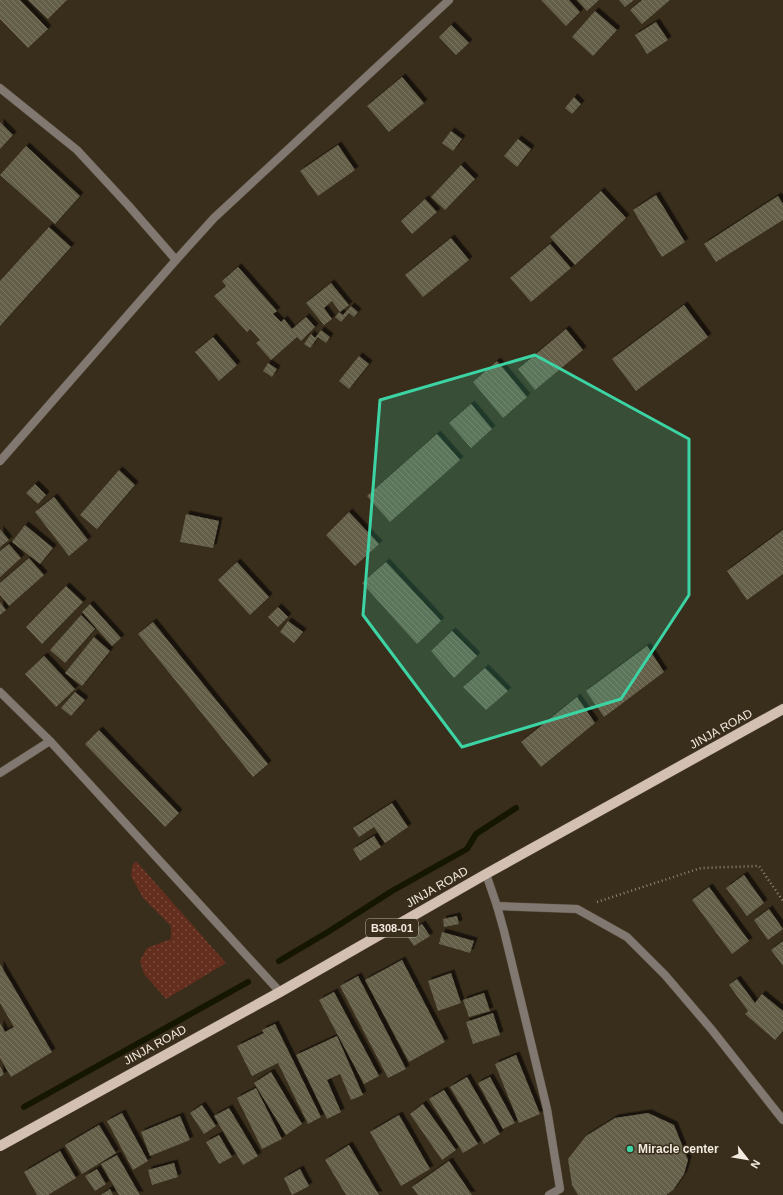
<svg xmlns="http://www.w3.org/2000/svg" width="783" height="1195" font-family="Helvetica,sans-serif">
<style>
.grass{fill:url(#grass-dots)}
.lines{fill:none;stroke-linecap:round;stroke-linejoin:round}
.stream{stroke:#151600;stroke-width:6}
.building{fill:url(#building-back-hatch);filter:url(#shadow)}
.minor-casing{stroke:#534837;stroke-width:9}
.primary-casing{stroke:#534837;stroke-width:11}
.path{stroke:#928779;stroke-width:2.5;stroke-dasharray:1 3;stroke-linecap:butt}
.minor{stroke:#817871;stroke-width:8}
.primary{stroke:#d4c0b3;stroke-width:10}
.marked{fill:#3cd4a4;fill-opacity:0.2;stroke:#3cd4a4;stroke-width:3;stroke-linejoin:round}
.poi-dot{fill:#3cd4a4;stroke:#392d1b;stroke-width:1.5}
.labels{text-anchor:middle;stroke-width:3;stroke-linejoin:round;paint-order:stroke}
.shield{fill:#392d1b;stroke:#bbb2a5;stroke-width:1}
.shield-label{font-size:11px;font-weight:bold;fill:#f3ebe0}
.street-label{font-size:12px;fill:#f3ebe0;stroke:#392d1b}
.poi-label{font-size:12px;font-weight:bold;fill:#f3ebe0;stroke:#392d1b;text-anchor:start}
</style>
<defs>
<pattern id="grass-dots" width="8" height="8" patternUnits="userSpaceOnUse"><rect width="8" height="8" fill="#632e1d"/><path d="M2 2h.1M6 6h.1" fill="none" stroke="#7a4c3e" stroke-width="1.8" stroke-linecap="round"/></pattern>
<pattern id="building-back-hatch" width="6" height="6" patternUnits="userSpaceOnUse"><rect width="6" height="6" fill="#645e48"/><path d="M-1 5l2 2M0 0l6 6M5-1l2 2" fill="none" stroke="#7b7562"/></pattern>
<filter id="shadow"><feDropShadow dx="3.5" dy="-3.5" stdDeviation="0" flood-color="#0009"/></filter>
</defs>
<rect width="100%" height="100%" fill="#392d1b"/>
<path class="grass" d="M136 861 226 963 166 999 144 974 140 961 147 948 171 939V926L143 898 131 876 132 866Z"/>
<g class="lines">
<g class="stream">
<path d="M279 961 328 932 392 891 467 849 476 834 516 808"/>
<path d="M24 1107 248 982"/>
</g>
</g>
<g class="building">
<path d="M0 0H20L48 29 28 48 0 19Z"/>
<path d="M28 0H67L48 19Z"/>
<path d="M541 0H569L580 12 566 26Z"/>
<path d="M577 0H599L587 11Z"/>
<path d="M619 0H634L625 7Z"/>
<path d="M642 0H670L642 24 630 10Z"/>
<path d="M595 11 617 30 593 56 572 37Z"/>
<path d="M656 22 668 40 647 54 635 35Z"/>
<path d="M451 25 469 43 456 55 439 37Z"/>
<path d="M402 77 424 103 389 132 367 106Z"/>
<path d="M574 97 581 104 572 114 565 108Z"/>
<path d="M0 122 13 135 0 149Z"/>
<path d="M451 131 462 139 453 151 442 143Z"/>
<path d="M518 139 531 149 517 167 504 156Z"/>
<path d="M338 145 355 170 318 196 300 171Z"/>
<path d="M26 146 80 196 55 224 0 175Z"/>
<path d="M461 165 475 179 445 210 431 197Z"/>
<path d="M601 191 626 218 575 265 550 237Z"/>
<path d="M656 195 685 242 662 257 633 210Z"/>
<path d="M778 196 783 204V220L716 262 704 244Z"/>
<path d="M425 199 437 212 412 234 401 221Z"/>
<path d="M49 227 71 247 0 326V281Z"/>
<path d="M451 238 469 260 423 297 405 275Z"/>
<path d="M550 244 571 268 531 302 510 278Z"/>
<path d="M238 267 277 311 273 314 281 322 284 319 292 329 306 317 315 327 301 341 297 337 271 360 256 343 260 340 250 329 247 332 214 296 226 286 222 281Z"/>
<path d="M331 283 349 305 340 312 332 301 324 308 332 319 324 325 306 303Z"/>
<path d="M684 305 708 337 636 391 612 359Z"/>
<path d="M351 306 358 312 354 317 349 313 341 322 335 317 339 312 343 315Z"/>
<path d="M566 329 583 350 535 390 518 369Z"/>
<path d="M321 330 330 337 326 343 318 337 310 348 304 344 311 334 315 338Z"/>
<path d="M213 337 237 365 219 381 195 352Z"/>
<path d="M359 356 369 364 349 389 339 381Z"/>
<path d="M497 361 527 397 503 418 473 382Z"/>
<path d="M268 363 277 369 272 377 263 371Z"/>
<path d="M471 404 492 429 471 448 449 423Z"/>
<path d="M437 434 460 460 390 522 367 496Z"/>
<path d="M119 470 135 485 97 529 80 515Z"/>
<path d="M35 484 46 495 38 504 26 493Z"/>
<path d="M54 497 88 540 69 556 35 512Z"/>
<path d="M349 512 379 544 355 566 326 535Z"/>
<path d="M186 514 219 521 213 548 180 542Z"/>
<path d="M25 525 53 548 40 564 12 542Z"/>
<path d="M0 529 9 540 0 547Z"/>
<path d="M783 530V574L747 600 727 571Z"/>
<path d="M9 544 21 558 0 577V551Z"/>
<path d="M29 558 44 575 9 606 0 595V583Z"/>
<path d="M237 562 269 597 250 615 218 580Z"/>
<path d="M386 562 441 621 417 644 362 583Z"/>
<path d="M66 586 83 602 42 644 26 627Z"/>
<path d="M0 602 6 610 0 615Z"/>
<path d="M90 604 121 638 112 646 82 612Z"/>
<path d="M278 607 288 617 278 627 268 617Z"/>
<path d="M81 615 95 629 65 663 50 650Z"/>
<path d="M288 621 303 632 294 643 280 632Z"/>
<path d="M153 622 268 764 253 777 138 634Z"/>
<path d="M452 631 477 656 454 678 431 651Z"/>
<path d="M94 637 110 651 82 686 65 673Z"/>
<path d="M647 646 664 672 604 717 586 691Z"/>
<path d="M44 656 75 689 56 707 25 674Z"/>
<path d="M485 668 508 691 486 710 463 687Z"/>
<path d="M75 692 85 700 71 716 61 708Z"/>
<path d="M577 697 595 723 541 767 521 742Z"/>
<path d="M99 730 179 813 165 827 85 744Z"/>
<path d="M392 803 408 827 385 843 374 827 359 837 353 828Z"/>
<path d="M374 836 381 847 360 861 353 849Z"/>
<path d="M744 875 764 903 747 916 726 888Z"/>
<path d="M709 887 749 941 732 954 692 900Z"/>
<path d="M769 909 783 929 768 940 754 920Z"/>
<path d="M457 916 459 924 444 927 443 919Z"/>
<path d="M422 924 430 936 414 946 406 935Z"/>
<path d="M442 932 474 941 470 953 439 944Z"/>
<path d="M783 941V966L771 950Z"/>
<path d="M402 960 445 1042 409 1062 365 980Z"/>
<path d="M0 964 52 1052 11 1077 0 1058V1023L5 1032 14 1027 0 1003Z"/>
<path d="M451 973 461 1003 438 1011 428 981Z"/>
<path d="M358 976 406 1069 388 1078 340 986Z"/>
<path d="M737 979 755 1003 762 994 783 1011V1031L775 1040 745 1014 748 1011 729 985Z"/>
<path d="M334 992 379 1076 364 1084 319 1000Z"/>
<path d="M484 993 490 1011 469 1017 463 1000Z"/>
<path d="M493 1013 500 1035 473 1044 466 1022Z"/>
<path d="M275 1024 321 1117 308 1124 278 1063 252 1076 237 1046 264 1033 262 1030Z"/>
<path d="M337 1036 363 1095 351 1100 340 1074 327 1080 341 1112 327 1119 296 1055Z"/>
<path d="M516 1055 540 1114 519 1123 495 1064Z"/>
<path d="M0 1066 4 1074 0 1077Z"/>
<path d="M271 1072 302 1124 286 1135 254 1083Z"/>
<path d="M467 1077 500 1134 484 1144 450 1087Z"/>
<path d="M490 1077 515 1123 503 1129 478 1083Z"/>
<path d="M256 1088 282 1139 262 1149 237 1098Z"/>
<path d="M444 1090 478 1144 463 1153 429 1099Z"/>
<path d="M423 1104 456 1150 442 1160 410 1114Z"/>
<path d="M202 1105 216 1126 204 1134 190 1113Z"/>
<path d="M229 1108 258 1156 243 1165 214 1116Z"/>
<path d="M122 1113 148 1161 133 1170 107 1121Z"/>
<path d="M648 1113 674 1125 688 1160 684 1174 673 1190 666 1195H578L572 1185 568 1159 586 1136 615 1118Z"/>
<path d="M399 1115 430 1169 401 1186 370 1132Z"/>
<path d="M180 1116 190 1140 150 1156 141 1132Z"/>
<path d="M99 1125 116 1153 82 1174 65 1145Z"/>
<path d="M219 1135 232 1157 219 1164 206 1142Z"/>
<path d="M349 1145 379 1195H346L325 1160Z"/>
<path d="M60 1151 76 1178 48 1195H37L24 1172Z"/>
<path d="M117 1155 140 1195H119L101 1164Z"/>
<path d="M449 1161 472 1195H418L412 1187Z"/>
<path d="M174 1163 178 1177 152 1185 148 1170Z"/>
<path d="M97 1169 106 1184 95 1191 85 1176Z"/>
<path d="M300 1169 309 1186 292 1195 284 1178Z"/>
<path d="M110 1189 113 1195H101Z"/>
</g>
<g class="lines">
<defs>
<g id="minor">
<path d="M0 88 77 150 128 205 176 260"/>
<path d="M0 461 176 260 214 218 449 0"/>
<path d="M0 692 50 741 280 992"/>
<path d="M0 773 50 741"/>
<path d="M486 874 497 906 504 931 547 1109 560 1189 549 1195"/>
<path d="M497 906 577 909 627 937 665 975 712 1030 783 1120"/>
</g>
<path id="primary" d="M0 1146 280 992 486 874 783 709"/>
</defs>
<use href="#minor" class="minor-casing"/>
<use href="#primary" class="primary-casing"/>
<path class="path" d="M597 902 701 868 759 866 783 901"/>
<use href="#minor" class="minor"/>
<use href="#primary" class="primary"/>
</g>
<path class="marked" d="M535 355 689 439V595L621 699 462 747 363 615 380 400Z"/>
<circle class="poi-dot" cx="630" cy="1149" r="4"/>
<g class="labels">
<rect class="shield" x="366" y="919" width="52" height="18" rx="3"/>
<g class="shield-label">
<text x="392" y="932">B308-01</text>
</g>
<g class="street-label">
<text transform="translate(721 729) rotate(-29)" y="4">JINJA ROAD</text>
<text transform="translate(437 887) rotate(-30)" y="4">JINJA ROAD</text>
<text transform="translate(155 1045) rotate(-29)" y="4">JINJA ROAD</text>
</g>
<g class="poi-label">
<text x="638" y="1153">Miracle center</text>
</g>
</g>
<g transform="translate(747 1159) rotate(121)" stroke="#392d1b" stroke-width="3" paint-order="stroke">
<path d="M0-3L7 15L0 10L-7 15Z" fill="#f3ebe0"/>
<text y="-6" font-size="11" font-weight="bold" text-anchor="middle" fill="#f3ebe0">N</text>
</g>
</svg>
